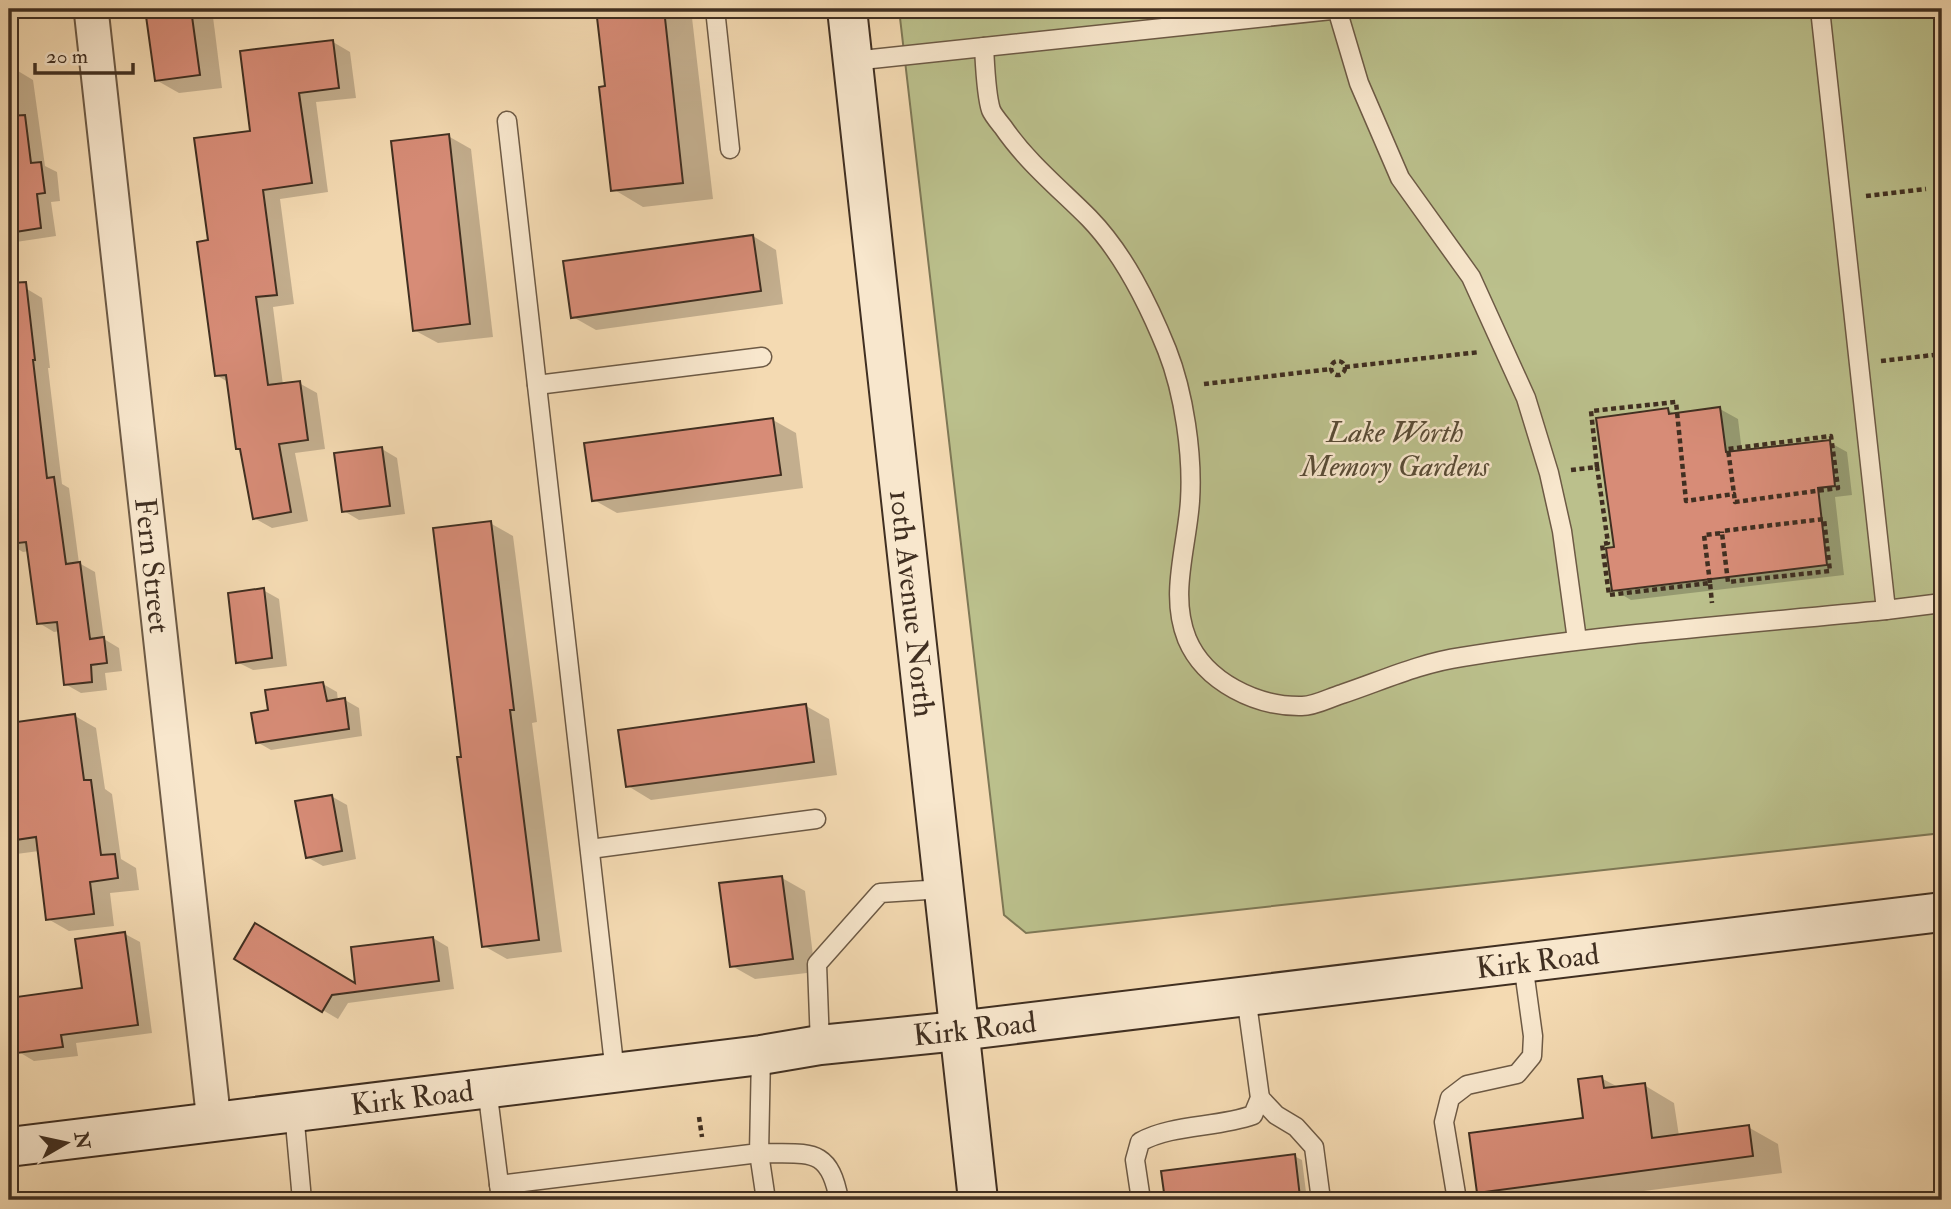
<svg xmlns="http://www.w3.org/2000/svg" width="1951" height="1209" font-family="'IM FELL Double Pica',serif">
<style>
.green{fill:#bbc08c;stroke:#7e7856;stroke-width:2}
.shadow{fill:#0003}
.building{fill:#d78c77;stroke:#402f21;stroke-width:2}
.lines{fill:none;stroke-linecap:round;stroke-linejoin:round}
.lane-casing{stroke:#6d5a45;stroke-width:21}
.street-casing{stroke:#6d5a45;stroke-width:37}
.secondary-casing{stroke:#402f21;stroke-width:42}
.path{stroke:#402f21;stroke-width:4.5;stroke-dasharray:5 3.5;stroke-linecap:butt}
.lane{stroke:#f8e7cd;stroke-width:18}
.street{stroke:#f8e7cd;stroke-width:33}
.secondary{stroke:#f8e7cd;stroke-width:38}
.labels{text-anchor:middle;stroke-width:5;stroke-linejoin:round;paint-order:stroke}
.park-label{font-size:30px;font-style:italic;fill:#594c36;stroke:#f8e7cd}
.street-label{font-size:30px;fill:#402f21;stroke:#f8e7cd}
</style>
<rect width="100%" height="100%" fill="#f4dab2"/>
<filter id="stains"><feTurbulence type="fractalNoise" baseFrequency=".00286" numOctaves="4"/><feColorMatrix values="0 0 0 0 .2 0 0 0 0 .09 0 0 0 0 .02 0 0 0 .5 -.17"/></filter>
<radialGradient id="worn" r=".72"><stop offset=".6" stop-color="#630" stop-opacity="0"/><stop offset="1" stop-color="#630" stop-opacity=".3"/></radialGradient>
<path class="green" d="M899 9H1942V833L1026 933 1004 915Z"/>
<g class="shadow">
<path d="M147 9H212L222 88 179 93 156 80Z"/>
<path d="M598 9H691L713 199 643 207 613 189 607 88Z"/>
<path d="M333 42 350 52 356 98 316 102 328 192 280 199 294 304 273 307 283 385 299 383 317 393 325 449 295 453 308 521 272 528 254 518 242 451 237 448 228 382 216 375 210 242 252 132Z"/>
<path d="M18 71 33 80 45 166 57 172 60 201 51 202 56 236 16 242 9 238V72Z"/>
<path d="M448 136 471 149 493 337 438 343 414 330Z"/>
<path d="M753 236 776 250 783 304 596 330 573 317Z"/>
<path d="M27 289 42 298 50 368H48L62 484 69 488 79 563 95 572 104 639 119 648 122 671 105 673 107 690 81 693 65 684 60 631 54 632 39 623 29 551 23 552 9 544V291Z"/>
<path d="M1720 409 1738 419 1742 452 1829 442 1847 452 1852 495 1835 497 1844 575 1631 600 1614 590 1616 549 1668 410 1677 415Z"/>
<path d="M773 420 796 433 803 488 617 513 594 500Z"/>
<path d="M382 449 397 458 405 514 359 520 344 511Z"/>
<path d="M490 523 513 536 537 722 532 723 562 952 507 959 484 946 463 758Z"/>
<path d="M263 590 279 599 287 666 253 670 237 662Z"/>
<path d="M323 684 337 692 338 701 345 700 359 708 362 736 271 750 257 742 269 712Z"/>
<path d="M806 706 829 719 837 775 651 800 628 786Z"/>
<path d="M75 716 96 728 105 789 112 794 121 859 136 868 139 890 110 893 114 926 69 931 48 919 39 851 9 855V725Z"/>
<path d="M331 796 347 805 356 859 323 866 307 857Z"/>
<path d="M782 878 805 891 815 972 755 979 732 966Z"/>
<path d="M125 934 140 942 152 1033 76 1043 78 1056 34 1061 19 1052 18 1048 9 1049V999L84 990Z"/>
<path d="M433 938 448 947 454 989 348 1003 338 1019 236 959 358 986Z"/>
<path d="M1601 1078 1620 1088 1644 1085 1674 1103 1679 1136 1748 1127 1778 1144 1782 1173 1575 1200H1493L1478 1192 1585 1120Z"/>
<path d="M1294 1156 1302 1160 1307 1200H1167L1163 1173Z"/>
<path d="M821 1193 829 1200H786L785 1199Z"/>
</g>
<g class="building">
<path d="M145 9H191L200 75 155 81Z"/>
<path d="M596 9H664L683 183 611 191 599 87 605 86Z"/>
<path d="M333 40 339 88 299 93 312 183 263 190 277 295 256 297 268 385 300 381 308 440 279 444 291 512 253 519 240 449H236L226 375 215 376 197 242 208 240 194 138 250 131 240 51Z"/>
<path d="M25 115 31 163 41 162 45 193 37 194 41 228 9 233V116Z"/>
<path d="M449 134 470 324 413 331 391 141Z"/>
<path d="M753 235 761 291 571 318 563 261Z"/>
<path d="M26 282 35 360H33L47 478 54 477 66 564 80 562 90 639 104 637 107 663 91 665 92 682 64 685 57 622 37 624 26 542 9 544V283Z"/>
<path d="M1720 407 1726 452 1830 440 1835 486 1818 488 1827 565 1612 591 1606 548 1614 547 1596 418 1668 408 1669 414Z"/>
<path d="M773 418 781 475 592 501 584 443Z"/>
<path d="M382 447 390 506 342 512 334 453Z"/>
<path d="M491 521 514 710H510L539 940 482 947 457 757H461L433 528Z"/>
<path d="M264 588 272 658 236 663 228 593Z"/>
<path d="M323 682 327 701 345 698 349 729 256 743 251 713 268 710 265 690Z"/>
<path d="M806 704 814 762 626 787 618 730Z"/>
<path d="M75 714 84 780H91L101 855 115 854 118 878 90 882 94 914 46 920 36 837 9 841V723Z"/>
<path d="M332 795 342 851 306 858 295 801Z"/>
<path d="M782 876 793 959 730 967 719 883Z"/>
<path d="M255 923 355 983 351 947 433 937 439 981 332 995 322 1012 234 959Z"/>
<path d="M125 932 138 1025 61 1035 63 1047 17 1053 15 1038 9 1039V998L82 988 75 939Z"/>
<path d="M1602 1076 1604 1088 1645 1083 1652 1138 1749 1125 1753 1156 1477 1193 1469 1133 1583 1118 1578 1079Z"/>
<path d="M1295 1154 1300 1197 1272 1200H1165L1161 1171Z"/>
</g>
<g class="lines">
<defs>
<g id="lane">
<path d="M715 9 730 149"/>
<path d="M1337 9 1359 83 1400 178 1471 277 1526 398 1549 473 1562 531 1577 640"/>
<path d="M1820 9 1886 610 1942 603"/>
<path d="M984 47C985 64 986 95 991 110 993 115 999 122 1003 127 1027 162 1059 188 1089 218 1124 254 1148 303 1167 350 1184 393 1193 455 1190 501 1187 547 1169 595 1187 639 1205 682 1257 707 1302 706 1315 706 1329 698 1342 694 1381 681 1420 663 1462 657 1602 634 1745 624 1886 610"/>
<path d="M853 61 1341 9"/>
<path d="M507 121 615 1073"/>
<path d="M537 385 762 357"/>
<path d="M590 849 816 819"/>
<path d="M820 1045 817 964 880 893 943 889"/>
<path d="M487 1088 501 1200"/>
<path d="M1260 1098 1276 1115 1296 1127 1314 1147 1321 1200"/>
<path d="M294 1112 302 1200"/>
<path d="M499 1185 759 1153 761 1055"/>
<path d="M766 1200 759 1153C807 1155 829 1144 839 1200"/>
<path d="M1141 1200 1135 1160 1140 1142C1172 1124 1217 1128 1253 1115L1260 1098 1246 996"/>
<path d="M1457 1200 1444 1122 1450 1098 1467 1085 1517 1074 1532 1056 1533 1036 1523 963"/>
</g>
<g id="street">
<path id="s1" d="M91 9 214 1122"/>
</g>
<g id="secondary">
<path id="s2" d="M847 9 978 1200"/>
<path id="s3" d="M9 1147 761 1055 820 1045 958 1031 1942 912"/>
</g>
</defs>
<use href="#lane" class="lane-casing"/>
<use href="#street" class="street-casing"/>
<use href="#secondary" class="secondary-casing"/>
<g class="path">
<path d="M1866 196 1926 189"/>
<circle cx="1338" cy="368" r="7"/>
<path d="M1881 361 1942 354"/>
<path d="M1345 367 1480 352"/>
<path d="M1204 384 1331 369"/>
<path d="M1597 467 1591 411 1676 402 1686 501 1734 494 1735 502 1838 488 1831 436 1728 449 1734 494"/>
<path d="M1571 470 1597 467 1608 543 1602 544 1609 595 1710 583 1712 603"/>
<path d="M1710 583 1704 535 1722 533 1728 582 1830 571 1824 519 1722 531V533"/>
<path d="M699 1117 702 1137"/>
</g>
<use href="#lane" class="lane"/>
<use href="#street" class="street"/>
<use href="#secondary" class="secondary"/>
</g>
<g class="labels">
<g class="park-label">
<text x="1395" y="442">Lake Worth<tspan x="1395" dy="34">Memory Gardens</tspan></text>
</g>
<g class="street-label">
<text dy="10" stroke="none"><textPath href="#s1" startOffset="560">Fern Street</textPath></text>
<text dy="10" stroke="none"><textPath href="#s2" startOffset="598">10th Avenue North</textPath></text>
<text dy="10" stroke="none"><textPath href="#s3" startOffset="1540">Kirk Road</textPath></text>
<text dy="10" stroke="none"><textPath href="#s3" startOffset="973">Kirk Road</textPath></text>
<text dy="10" stroke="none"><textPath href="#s3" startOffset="406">Kirk Road</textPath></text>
</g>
</g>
<rect width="1951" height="1209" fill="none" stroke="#f4dab2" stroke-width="35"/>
<rect x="10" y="10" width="1930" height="1188" fill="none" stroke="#402f21" stroke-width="3.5"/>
<rect x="18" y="18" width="1916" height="1174" fill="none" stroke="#402f21" stroke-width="2"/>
<g transform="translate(66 1143) rotate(81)" stroke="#f8e7cd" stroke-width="5" paint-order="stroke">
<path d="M0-5L12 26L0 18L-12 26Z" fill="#402f21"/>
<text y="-10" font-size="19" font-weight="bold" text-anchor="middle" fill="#402f21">N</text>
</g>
<path d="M35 63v10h98v-10" fill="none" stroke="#402f21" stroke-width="3.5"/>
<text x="46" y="63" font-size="21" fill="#402f21" stroke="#f8e7cd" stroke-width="5" paint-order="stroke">20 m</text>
<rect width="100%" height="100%" filter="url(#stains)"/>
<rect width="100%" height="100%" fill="url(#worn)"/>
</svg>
